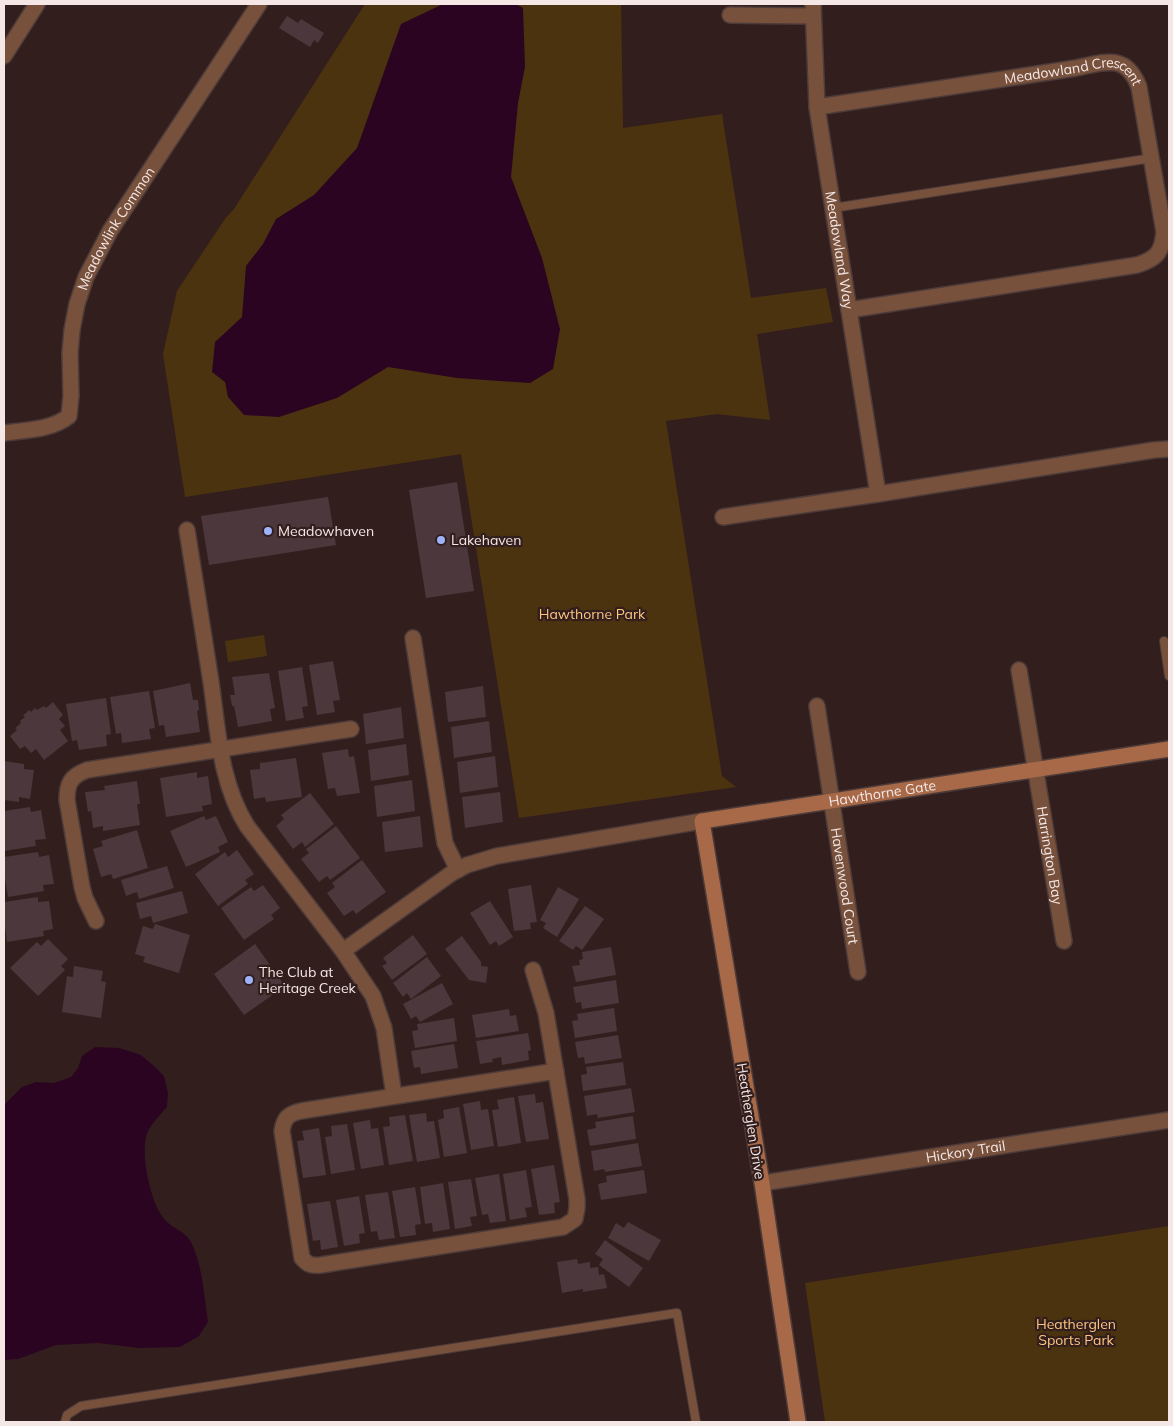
<svg xmlns="http://www.w3.org/2000/svg" width="1173" height="1426" font-family="Mulish,sans-serif">
<style>
.green{fill:#4c3310}
.water{fill:#2b0421}
.building{fill:#4b373c}
.lines{fill:none;stroke-linecap:round;stroke-linejoin:round}
.lane-casing{stroke:#4d3b39;stroke-width:10}
.street-casing{stroke:#4d3b39;stroke-width:18}
.secondary-casing{stroke:#4d3b39;stroke-width:18}
.lane{stroke:#78513c;stroke-width:8}
.street{stroke:#78513c;stroke-width:15}
.secondary{stroke:#a76947;stroke-width:15}
.poi-dot{fill:#9db4fd;stroke:#321f1d;stroke-width:2}
.labels{text-anchor:middle;stroke-width:4.5;stroke-linejoin:round;paint-order:stroke}
.street-label{font-size:14px;fill:#f4e7e5;stroke:#321f1d}
.poi-label{font-size:14px;fill:#f4e7e5;stroke:#321f1d;text-anchor:start}
.park-label{font-size:14px;fill:#fec681;stroke:#321f1d}
</style>
<rect width="100%" height="100%" fill="#321f1d"/>
<g class="green">
<path d="M365 4H621L623 128 722 114 751 298 826 288 833 322 757 334 770 420 717 414 666 421 722 776 736 787 519 818 461 454 185 497 163 354 177 291 225 219 234 209Z"/>
<path d="M264 635 267 656 228 662 225 641Z"/>
<path d="M1169 1226V1422H825L805 1283Z"/>
</g>
<g class="water">
<path d="M443 4H516L523 8 525 67 518 103 511 177 542 258 560 329 553 369 530 383 457 378 388 367 337 398 279 417 244 415 228 397 225 382 212 372 215 342 242 317 246 266 263 244 276 219 314 195 357 148 401 24Z"/>
<path d="M95 1047 119 1048 141 1055 155 1067 164 1076 168 1093 167 1107C160 1115 153 1122 148 1131 139 1150 150 1199 162 1216 169 1228 186 1230 192 1244 203 1268 204 1296 208 1322L199 1336 180 1347 139 1348 98 1343 56 1345 18 1359 4 1360V1105L22 1087 36 1082 54 1083 71 1077 78 1068 82 1056Z"/>
</g>
<g class="building">
<path d="M287 16 298 23 301 19 324 33 318 43 314 40 310 47 279 28Z"/>
<path d="M457 482 474 591 426 598 409 490Z"/>
<path d="M328 497 336 545 209 565 201 516Z"/>
<path d="M333 661 340 700 333 701 335 712 317 715 309 665Z"/>
<path d="M302 667 308 706 302 707 304 718 286 721 278 671Z"/>
<path d="M269 673 275 708 270 709 272 721 238 727 234 706H232L230 695H235L232 677Z"/>
<path d="M190 683 193 700H198L199 710 197 711 200 732 166 737 164 725 159 726 153 691Z"/>
<path d="M483 686 486 717 448 722 445 692Z"/>
<path d="M149 691 155 728 149 729 151 739 122 743 121 733 116 734 110 697Z"/>
<path d="M106 698 111 734 106 735 107 746 79 750 77 740 72 741 66 704Z"/>
<path d="M53 702 63 715 59 719 65 726 60 730 68 741 44 760 36 749 31 753 25 746 20 749 10 736 17 730 15 728 21 723 20 721 25 717 23 715 26 713 29 710 31 712 35 708 37 710 44 706 46 708Z"/>
<path d="M401 707 404 738 366 744 363 714Z"/>
<path d="M489 721 492 752 454 758 451 727Z"/>
<path d="M406 744 409 775 371 781 368 750Z"/>
<path d="M348 749 349 757 354 756 360 793 337 796 335 788 328 789 322 753Z"/>
<path d="M495 756 498 787 460 793 457 762Z"/>
<path d="M296 758 302 797 266 802 265 797 254 799 250 770 260 769V763Z"/>
<path d="M4 761 24 764V769L34 770 30 799 19 797V802L4 800Z"/>
<path d="M197 772V778L208 776 212 804 202 806 203 811 166 817 160 778Z"/>
<path d="M412 780 415 811 377 817 374 786Z"/>
<path d="M137 781 140 804H137L140 825 103 831V826L93 828 91 811 88 812 85 792 105 790 104 786Z"/>
<path d="M500 792 503 822 465 828 462 797Z"/>
<path d="M310 793 334 824 305 847 302 842 293 849 276 826 284 819 281 815Z"/>
<path d="M30 807 31 812 41 810 46 839 35 840 36 846 4 851V811Z"/>
<path d="M204 816 206 820 216 816 228 842 218 847 220 852 186 867 170 831Z"/>
<path d="M420 816 423 847 385 852 382 822Z"/>
<path d="M336 826 360 858 330 880 327 876 319 882 301 859 309 853 306 849Z"/>
<path d="M137 830 148 868 113 879 111 874 101 877 93 849 103 846 101 841Z"/>
<path d="M237 850 254 874 245 880 248 884 218 906 195 874 225 852 228 857Z"/>
<path d="M38 852 39 857 49 855 54 884 43 885 44 891 8 897 4 873V857Z"/>
<path d="M362 860 386 892 356 914 353 910 344 916 327 893 335 887 332 883Z"/>
<path d="M167 866 174 888 139 899 137 892 126 896 121 880Z"/>
<path d="M263 885 280 908 271 915 274 919 244 940 221 908 251 887 254 891Z"/>
<path d="M531 885 537 922 530 923 531 929 514 931 508 889Z"/>
<path d="M558 887 579 899 557 937 543 928 546 923 540 920Z"/>
<path d="M182 891 188 913 153 923 151 916 140 919 136 903Z"/>
<path d="M38 897V902L49 901 53 929 43 931 44 936 7 942 4 919V902Z"/>
<path d="M490 901 513 937 499 946 496 941 490 945 470 913Z"/>
<path d="M585 906 604 919 582 950 576 946 573 950 559 941Z"/>
<path d="M155 924 190 935 179 973 143 962 145 957 135 954 143 926 153 929Z"/>
<path d="M413 935 427 954 392 980 382 966 387 963 383 958Z"/>
<path d="M462 936 481 962V966L488 967 486 983 469 980 445 949Z"/>
<path d="M48 939 68 959 61 966 65 970 38 996 10 968 37 942 41 946Z"/>
<path d="M255 944 285 986 244 1015 214 974Z"/>
<path d="M611 947 616 975 576 982 572 966 580 965 579 960 583 959 582 952Z"/>
<path d="M427 957 441 976 411 999 407 993 403 997 393 983Z"/>
<path d="M74 966 103 971 101 981 106 982 101 1018 62 1012 67 976 73 977Z"/>
<path d="M616 980 619 1003 582 1009 581 1002 576 1003 573 987Z"/>
<path d="M442 983 453 1004 420 1022 416 1016 411 1019 403 1004Z"/>
<path d="M614 1008 617 1031 575 1038 572 1021 578 1020 577 1014Z"/>
<path d="M509 1009 510 1016 516 1015 519 1031 476 1038 472 1015Z"/>
<path d="M454 1018 457 1041 415 1048 412 1031 418 1030 417 1024Z"/>
<path d="M528 1033 531 1050 528 1051 529 1060 502 1065 501 1057 492 1059 493 1062 480 1064 476 1041Z"/>
<path d="M618 1035 622 1058 585 1064 584 1057 578 1058 575 1042Z"/>
<path d="M454 1044 458 1068 421 1074 420 1067 414 1068 411 1051Z"/>
<path d="M623 1062 626 1085 583 1091 581 1075 587 1074 586 1067Z"/>
<path d="M631 1088 635 1112 598 1118 597 1114 587 1116 584 1096Z"/>
<path d="M535 1094 536 1103 543 1102 549 1139 526 1142 518 1096Z"/>
<path d="M514 1097 521 1143 498 1147 492 1110 499 1109 497 1100Z"/>
<path d="M480 1101 481 1110 488 1109 494 1146 471 1150 463 1104Z"/>
<path d="M459 1107 467 1153 444 1157 438 1120 444 1118 443 1110Z"/>
<path d="M426 1113 427 1122 434 1121 440 1158 417 1162 409 1115Z"/>
<path d="M405 1115 413 1161 389 1165 383 1127 390 1126 389 1117Z"/>
<path d="M633 1116 636 1139 590 1146 587 1130 596 1128 595 1122Z"/>
<path d="M370 1120 371 1129 378 1128 384 1165 361 1169 353 1123Z"/>
<path d="M347 1124 355 1170 331 1174 325 1137 332 1136 331 1126Z"/>
<path d="M319 1128 326 1175 303 1178 297 1141 304 1140 302 1131Z"/>
<path d="M638 1143 642 1166 605 1172 604 1169 594 1171 591 1151Z"/>
<path d="M554 1165 560 1202 554 1203 555 1213 539 1215 531 1169Z"/>
<path d="M526 1170 532 1207 525 1208 527 1217 510 1220 503 1174Z"/>
<path d="M644 1170 647 1193 601 1200 598 1184 607 1182 606 1176Z"/>
<path d="M499 1174 506 1221 490 1223 488 1214 482 1215 475 1178Z"/>
<path d="M471 1179 477 1216 470 1217 472 1226 455 1229 448 1182Z"/>
<path d="M443 1183 450 1229 433 1232 432 1223 425 1224 420 1187Z"/>
<path d="M415 1187 421 1224 415 1225 416 1235 400 1237 392 1191Z"/>
<path d="M388 1192 395 1238 379 1240 377 1231 371 1232 365 1195Z"/>
<path d="M359 1196 365 1233 359 1234 360 1243 344 1246 336 1200Z"/>
<path d="M330 1201 338 1247 321 1250 320 1240 313 1241 307 1204Z"/>
<path d="M628 1222 661 1240 649 1261 608 1238 616 1223 624 1228Z"/>
<path d="M605 1240 643 1268 629 1287 599 1265 603 1259 595 1254Z"/>
<path d="M577 1259 578 1264 590 1262V1268L598 1267 599 1275 604 1274 607 1288 583 1292V1289L562 1293 557 1262Z"/>
</g>
<g class="lines">
<defs>
<g id="lane">
<path d="M833 208 1152 158"/>
<path d="M1164 641 1169 676"/>
<path d="M65 1422 67 1415 81 1406 677 1313 696 1422"/>
</g>
<g id="street">
<path id="s1" d="M813 4 817 107 878 494"/>
<path d="M730 15 813 16"/>
<path d="M4 56 37 4"/>
<path id="s2" d="M817 107 1076 68C1105 62 1126 53 1139 87L1164 232C1162 253 1156 259 1137 265L849 310"/>
<path id="s3" d="M4 433C25 430 52 430 69 416L71 396 70 353 72 330 77 304 86 277 110 231 259 4"/>
<path d="M723 517 878 494 1154 450 1169 449"/>
<path d="M187 530C195 580 203 631 211 682 218 730 220 783 247 826L343 951 373 996 384 1028 394 1096"/>
<path d="M413 638 444 837 445 843 458 870"/>
<path id="s4" d="M1019 670 1064 941"/>
<path id="s5" d="M817 706 858 972"/>
<path d="M96 921 85 898 82 887 67 800C67 783 71 776 87 770L351 729"/>
<path d="M343 951 452 873 467 865 497 856 702 821"/>
<path d="M533 970 546 1013 577 1199V1208L575 1219 563 1227 321 1265C312 1266 308 1265 302 1258L282 1131C284 1118 288 1114 301 1111L556 1071"/>
<path id="s6" d="M762 1183 1169 1120"/>
</g>
<g id="secondary">
<path id="s7" d="M798 1422 762 1183 702 821 1169 749"/>
</g>
</defs>
<use href="#lane" class="lane-casing"/>
<use href="#street" class="street-casing"/>
<use href="#secondary" class="secondary-casing"/>
<use href="#lane" class="lane"/>
<use href="#street" class="street"/>
<use href="#secondary" class="secondary"/>
</g>
<g class="poi-dot">
<circle cx="268" cy="531" r="5"/>
<circle cx="441" cy="540" r="5"/>
<circle cx="249" cy="980" r="5"/>
</g>
<g class="labels">
<g class="street-label">
<text dy="5" stroke="none"><textPath href="#s2" startOffset="262">Meadowland Crescent</textPath></text>
<text dy="5" stroke="none"><textPath href="#s3" startOffset="266">Meadowlink Common</textPath></text>
<text dy="5" stroke="none"><textPath href="#s1" startOffset="248">Meadowland Way</textPath></text>
<text dy="5" stroke="none"><textPath href="#s7" startOffset="791">Hawthorne Gate</textPath></text>
<text dy="5" stroke="none"><textPath href="#s4" startOffset="188">Harrington Bay</textPath></text>
<text dy="5" stroke="none"><textPath href="#s5" startOffset="182">Havenwood Court</textPath></text>
<text transform="translate(751 1121) rotate(81)" y="5">Heatherglen Drive</text>
<text dy="5" stroke="none"><textPath href="#s6" startOffset="206">Hickory Trail</textPath></text>
</g>
<g class="poi-label">
<text x="278" y="536">Meadowhaven</text>
<text x="451" y="545">Lakehaven</text>
<text x="259" y="977">The Club at<tspan x="259" dy="16">Heritage Creek</tspan></text>
</g>
<g class="park-label">
<text x="592" y="619">Hawthorne Park</text>
<text x="1076" y="1329">Heatherglen<tspan x="1076" dy="16">Sports Park</tspan></text>
</g>
</g>
<rect width="1173" height="1426" fill="none" stroke="#f4e7e5" stroke-width="10"/>
</svg>
